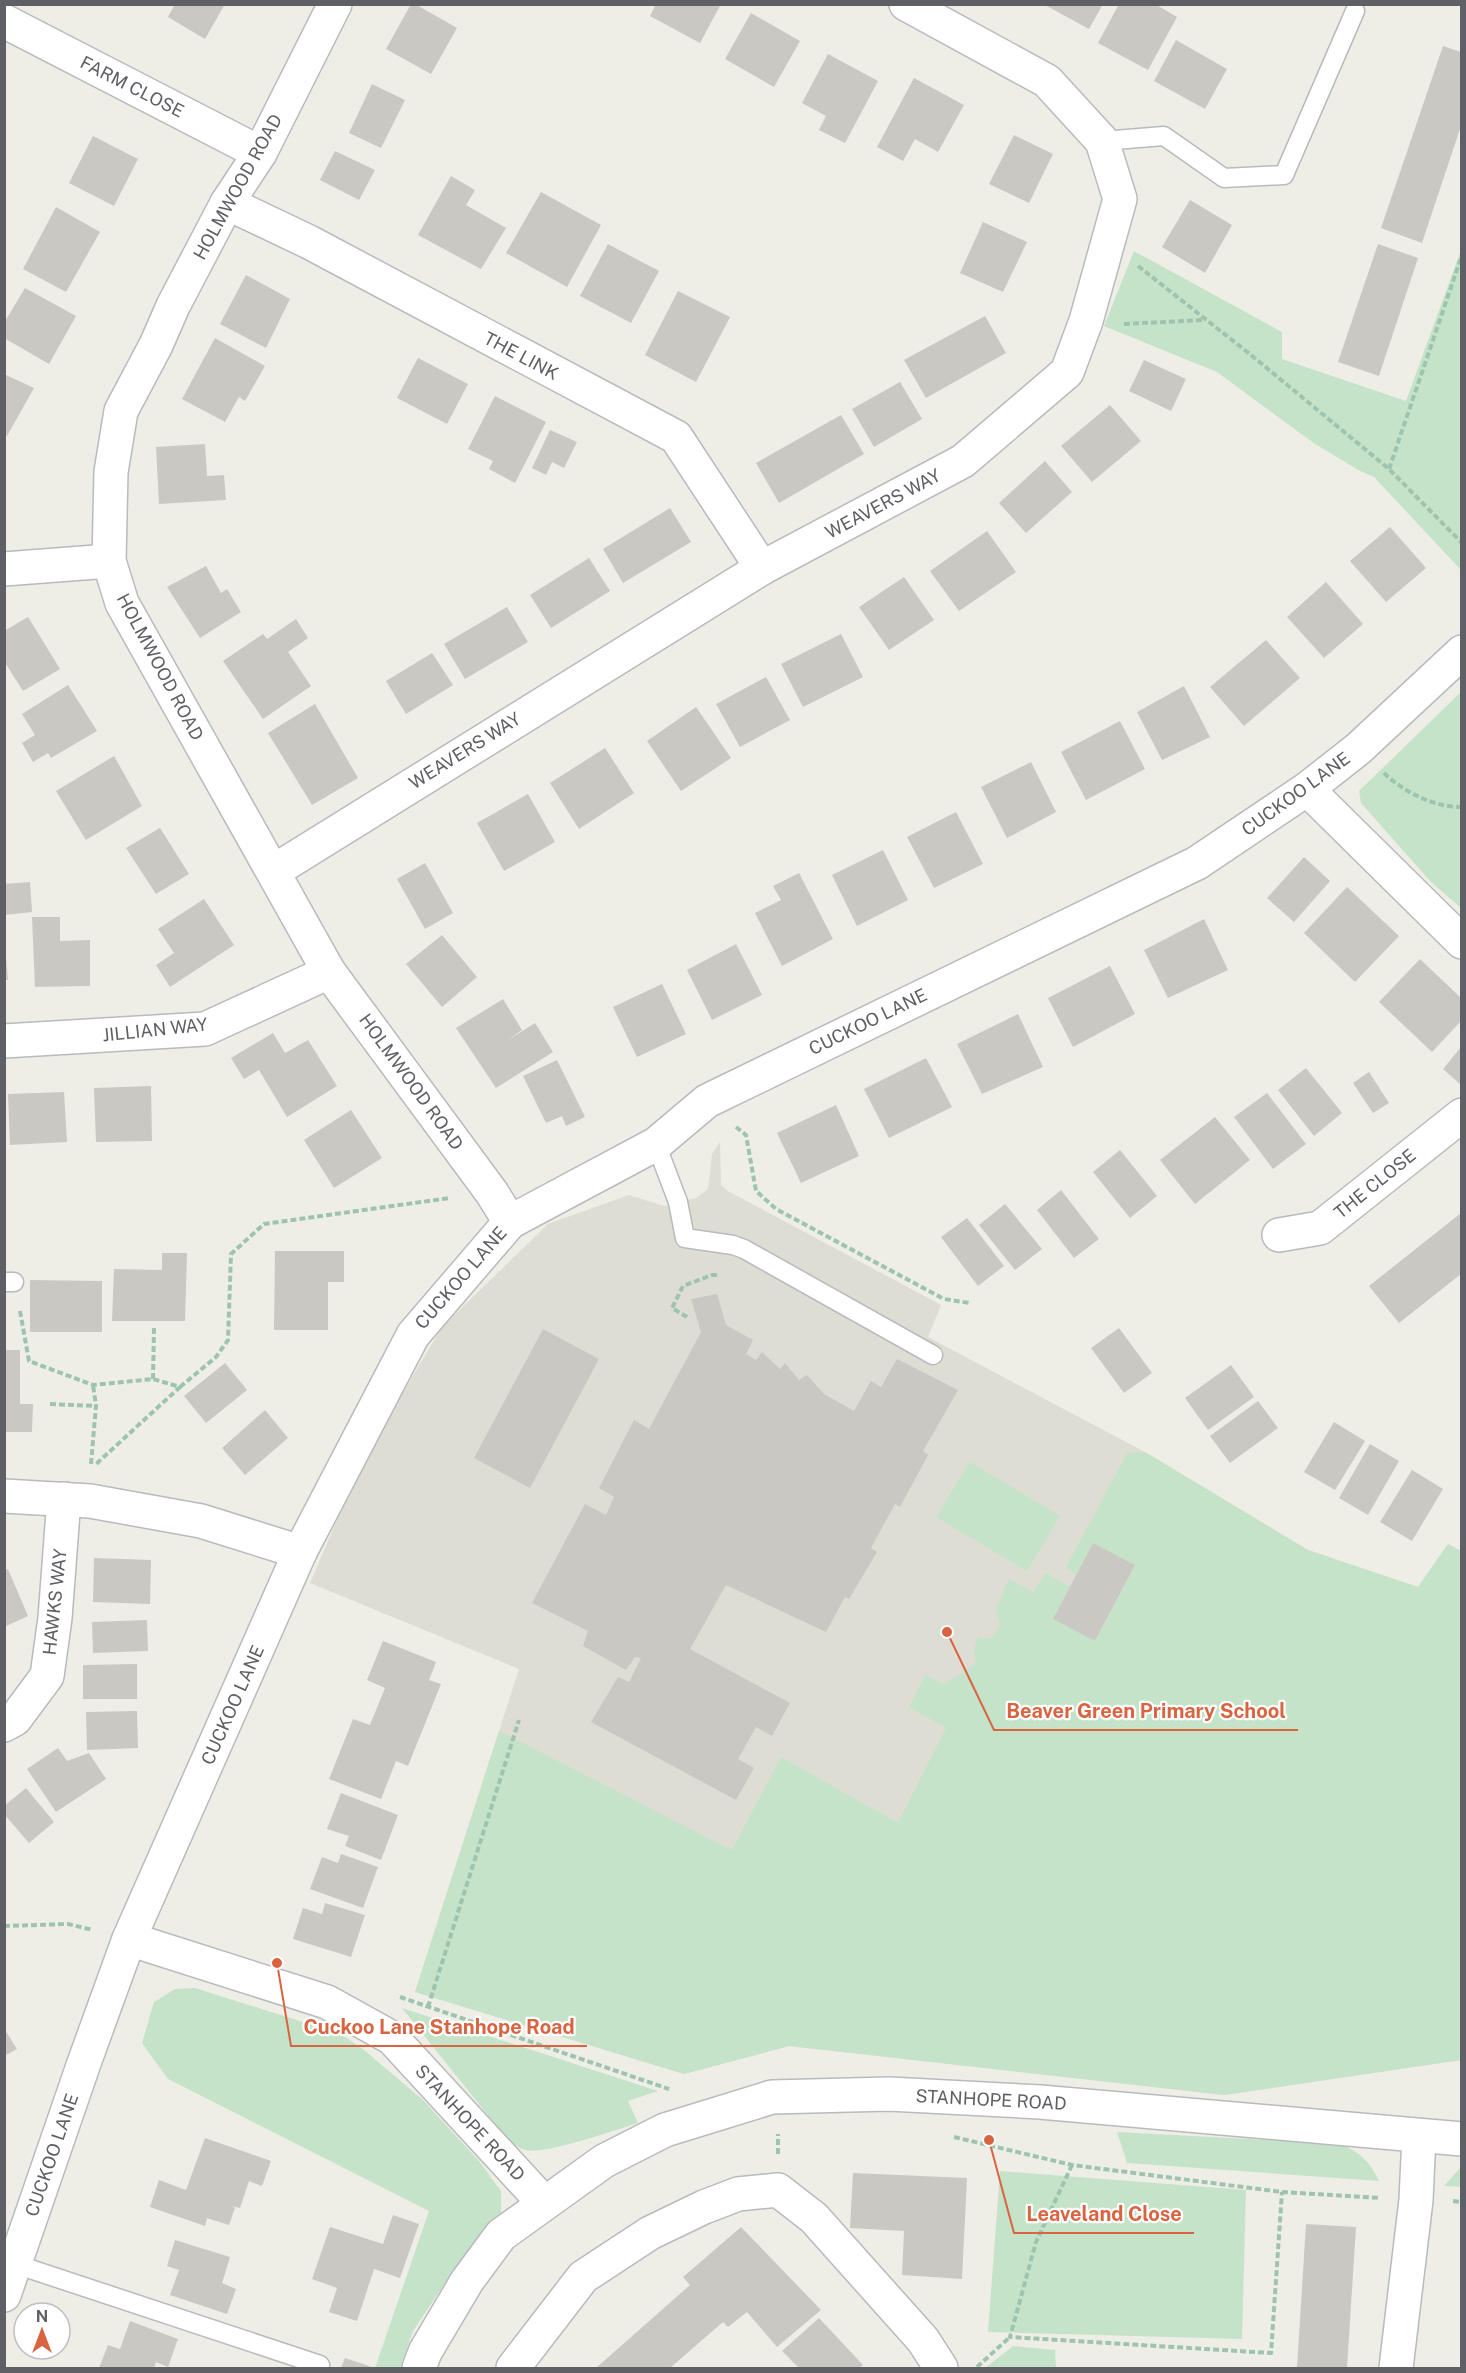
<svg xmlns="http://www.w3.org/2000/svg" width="1466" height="2373" font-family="'Public Sans',sans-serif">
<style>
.education{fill:#deddd4}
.green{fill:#c5e3c9}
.building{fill:#cac8c2}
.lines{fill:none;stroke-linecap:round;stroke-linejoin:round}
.service-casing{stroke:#b8babe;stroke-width:21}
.minor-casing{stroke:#b8babe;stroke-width:36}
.tertiary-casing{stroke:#b8babe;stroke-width:36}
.path{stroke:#9ec4af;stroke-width:4;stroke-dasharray:6 3;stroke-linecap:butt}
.service{stroke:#fff;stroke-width:18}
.minor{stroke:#fff;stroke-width:33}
.tertiary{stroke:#fff;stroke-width:33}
.labels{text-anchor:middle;stroke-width:4.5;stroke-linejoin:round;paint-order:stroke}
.street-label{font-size:18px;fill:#5e6065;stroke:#fff}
.leader{fill:none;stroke:#d96441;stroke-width:2}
.callout-dot{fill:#d96441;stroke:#fff;stroke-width:2}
.callout-label{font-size:20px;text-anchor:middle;font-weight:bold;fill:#d96441;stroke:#fff;stroke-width:4.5;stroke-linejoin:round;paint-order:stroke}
</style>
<rect width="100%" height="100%" fill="#eeeee6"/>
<path class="education" d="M720 1142 721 1185 728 1191 941 1305 928 1337 1145 1452 1308 1550 1418 1587 1448 1544 1461 1551V2060L1224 2095 789 2046 684 2074 415 1992 519 1669 310 1583 363 1460 442 1327 548 1224 629 1195 664 1206 696 1198 708 1189 712 1154Z"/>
<g class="green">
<path d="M1461 250V570L1374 477 1360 471 1315 444 1217 372 1104 326 1134 251 1282 332V359L1406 401Z"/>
<path d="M1461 692V908L1431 882 1361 803 1359 791Z"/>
<path d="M1145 1452 1308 1550 1418 1587 1448 1544 1461 1551V2060L1224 2095 789 2046 684 2074 415 1992 499 1731 732 1850 781 1757 898 1823 946 1728 909 1707 926 1674 944 1685 976 1663 974 1649 978 1637 990 1639 1000 1626 996 1609 1009 1579 1033 1592 1046 1573 1070 1587 1053 1619 1096 1641 1135 1565 1093 1543 1076 1575 1066 1567 1127 1453Z"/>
<path d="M970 1462 1060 1516 1027 1571 936 1517Z"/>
<path d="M195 1988 341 2034 364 2050 423 2100 479 2161 501 2191V2217L445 2283 413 2331 400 2368H375L429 2211 168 2079 142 2043 154 2002 175 1989Z"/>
<path d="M402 2008 658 2091 628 2101 638 2123C615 2130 545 2155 525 2150 516 2147 509 2140 503 2134Z"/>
<path d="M1117 2132 1340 2144C1360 2152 1370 2162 1379 2181L1127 2163Z"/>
<path d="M1461 2167V2187L1444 2186Z"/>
<path d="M1000 2171 1246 2190 1242 2339 988 2332Z"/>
<path d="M1013 2346 1055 2350 1056 2368H985Z"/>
</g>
<g class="building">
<path d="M175 4H225L205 39 168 17Z"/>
<path d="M411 4H415L457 28 431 74 386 49Z"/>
<path d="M656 4H721L700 43 650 16Z"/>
<path d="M1043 4H1103L1089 29Z"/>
<path d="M1119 4H1155L1177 17 1148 70 1098 43Z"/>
<path d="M751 13 800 41 774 87 725 59Z"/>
<path d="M1176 40 1227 69 1205 109 1154 81Z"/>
<path d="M1443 46 1461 52V126L1422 243 1381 228Z"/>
<path d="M828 54 878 81 845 143 819 130 826 116 802 103Z"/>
<path d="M914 78 964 105 938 152 915 139 903 161 877 147Z"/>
<path d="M372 84 405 100 381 148 349 133Z"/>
<path d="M1014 135 1053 154 1029 203 989 184Z"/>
<path d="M93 136 138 159 114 206 69 183Z"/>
<path d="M335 151 375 170 359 200 320 180Z"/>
<path d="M451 176 475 190 466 205 506 228 481 269 418 235Z"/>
<path d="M541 192 601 225 567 287 506 253Z"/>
<path d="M1190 200 1232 225 1205 273 1162 247Z"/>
<path d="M56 207 100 232 66 292 23 269Z"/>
<path d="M983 222 1027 242 1003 292 960 273Z"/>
<path d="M608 244 659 271 631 323 580 296Z"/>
<path d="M1378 244 1418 258 1379 376 1338 362Z"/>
<path d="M246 275 290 299 266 348 220 324Z"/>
<path d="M25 288 76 316 49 364 4 338V323Z"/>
<path d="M678 291 730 317 696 382 645 355Z"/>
<path d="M985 316 1006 353 926 398 904 360Z"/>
<path d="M215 338 265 366 245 401 239 397 225 422 182 399Z"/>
<path d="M418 358 468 384 447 424 397 398Z"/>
<path d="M1144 360 1186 379 1171 411 1129 391Z"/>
<path d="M4 374 34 388 7 436 4 434Z"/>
<path d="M900 382 922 419 874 447 852 409Z"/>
<path d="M495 396 546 422 515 483 489 469 493 461 468 449Z"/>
<path d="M1110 405 1141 441 1092 482 1061 446Z"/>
<path d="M841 415 864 454 779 503 756 463Z"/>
<path d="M550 430 577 442 564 468 552 462 546 475 532 468Z"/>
<path d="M205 444 207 476 224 475 226 500 159 504 156 447Z"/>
<path d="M1045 461 1072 492 1026 533 999 503Z"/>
<path d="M670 508 691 542 623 583 603 549Z"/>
<path d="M1390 527 1426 568 1386 602 1350 561Z"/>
<path d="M987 531 1016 572 959 611 930 571Z"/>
<path d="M589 558 610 591 551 628 530 595Z"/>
<path d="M206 566 221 593 227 589 241 612 200 638 167 587Z"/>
<path d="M904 577 934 620 889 650 859 607Z"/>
<path d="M1326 582 1363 624 1324 658 1287 617Z"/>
<path d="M507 607 528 642 465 679 444 644Z"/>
<path d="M28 617 60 669 23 691 4 661V631Z"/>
<path d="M296 619 308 638 288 652 311 686 263 719 223 661 263 634 267 639Z"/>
<path d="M841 634 863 677 803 707 781 664Z"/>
<path d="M1266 640 1300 678 1244 726 1210 687Z"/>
<path d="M432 653 453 685 406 714 386 681Z"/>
<path d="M766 677 790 720 740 747 716 704Z"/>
<path d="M68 685 97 731 51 758 48 753 33 762 22 743 35 735 22 714Z"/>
<path d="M1184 686 1210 737 1162 760 1137 712Z"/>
<path d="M315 704 358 778 312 805 268 733Z"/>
<path d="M696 707 731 758 681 791 647 741Z"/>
<path d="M1120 721 1145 769 1086 800 1061 752Z"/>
<path d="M605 748 634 793 579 829 550 783Z"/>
<path d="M114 756 142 806 86 840 56 791Z"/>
<path d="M1031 762 1056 812 1007 838 981 787Z"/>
<path d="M528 794 555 842 504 871 477 823Z"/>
<path d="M956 812 983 864 934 888 907 837Z"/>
<path d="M160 828 189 874 156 894 126 848Z"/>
<path d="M883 850 908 900 857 926 832 875Z"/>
<path d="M1304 857 1330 881 1294 922 1267 898Z"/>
<path d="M425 863 453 913 425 929 397 879Z"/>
<path d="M799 873 833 939 782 966 755 913 781 900 773 886Z"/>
<path d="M30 882 32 912 4 915V884Z"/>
<path d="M1347 887 1399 936 1355 982 1304 933Z"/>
<path d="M204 899 234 945 170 987 156 965 174 953 158 929Z"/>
<path d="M32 917H60V941L90 940V986L35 987Z"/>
<path d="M1204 919 1228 970 1168 998 1144 950Z"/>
<path d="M442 935 477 977 442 1007 406 964Z"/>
<path d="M736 944 762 995 712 1020 687 970Z"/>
<path d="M4 957H6L8 980H4Z"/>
<path d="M1420 959 1461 998V1021L1432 1052 1379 1002Z"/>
<path d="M1110 966 1135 1014 1073 1047 1048 998Z"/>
<path d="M662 984 686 1034 637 1057 613 1007Z"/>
<path d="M503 999 522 1030 505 1042 535 1023 553 1052 496 1088 456 1028Z"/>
<path d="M1018 1014 1043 1067 982 1094 957 1044Z"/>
<path d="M273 1033 285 1053 308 1040 337 1086 287 1117 259 1070 244 1079 231 1058Z"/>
<path d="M1461 1047V1085L1443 1069Z"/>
<path d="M926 1058 952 1107 889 1138 864 1089Z"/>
<path d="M557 1060 585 1117 566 1126 562 1116 546 1123 523 1076Z"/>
<path d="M1306 1068 1342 1113 1314 1136 1278 1090Z"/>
<path d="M1369 1072 1389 1103 1373 1113 1353 1083Z"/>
<path d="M151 1086 152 1141 96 1142 94 1088Z"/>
<path d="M64 1092 67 1142 10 1145 8 1094Z"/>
<path d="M1267 1093 1306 1144 1273 1169 1234 1117Z"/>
<path d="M836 1105 859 1156 801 1183 777 1133Z"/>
<path d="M351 1110 382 1158 334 1188 304 1140Z"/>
<path d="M1215 1117 1250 1160 1195 1204 1160 1160Z"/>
<path d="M1120 1150 1157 1196 1130 1218 1093 1172Z"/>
<path d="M1061 1190 1099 1239 1074 1258 1037 1210Z"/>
<path d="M1005 1204 1042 1249 1015 1270 979 1225Z"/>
<path d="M1461 1213V1274L1399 1323 1369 1286Z"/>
<path d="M967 1218 1004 1266 978 1286 941 1237Z"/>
<path d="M275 1251H344V1282H328V1330H274Z"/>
<path d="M162 1253H187L185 1321H112L114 1269 162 1270Z"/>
<path d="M30 1280 102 1281V1332H30Z"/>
<path d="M717 1294 726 1325 753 1340 746 1354 756 1360 762 1352 780 1369 785 1363 799 1380 807 1375 824 1394 854 1411 871 1381 881 1387 897 1359 958 1390 923 1451 928 1455 900 1507 895 1504 871 1548 877 1552 849 1599 845 1597 826 1632 726 1585 690 1649 790 1703 772 1736 756 1727 738 1759 754 1768 736 1800 591 1722 618 1677 629 1682 641 1658 635 1657 626 1670 583 1646 588 1631 532 1603 585 1504 606 1515 614 1497 599 1488 634 1420 649 1429 701 1332 691 1299Z"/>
<path d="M1119 1328 1152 1373 1124 1393 1091 1348Z"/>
<path d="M543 1329 599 1359 530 1488 474 1458Z"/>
<path d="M5 1350H20V1404H33L32 1432H5Z"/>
<path d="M225 1363 247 1390 206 1423 184 1396Z"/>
<path d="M1231 1365 1254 1397 1208 1430 1185 1398Z"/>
<path d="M1258 1401 1278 1428 1230 1463 1210 1436Z"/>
<path d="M265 1410 288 1438 245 1475 222 1448Z"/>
<path d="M1334 1422 1365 1441 1335 1490 1304 1472Z"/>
<path d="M1370 1444 1399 1461 1368 1515 1339 1498Z"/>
<path d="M1412 1470 1443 1489 1412 1541 1380 1522Z"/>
<path d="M1093 1543 1135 1565 1095 1641 1053 1619Z"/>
<path d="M94 1558 151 1560 150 1604 93 1602Z"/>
<path d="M8 1569 28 1616 4 1627V1571Z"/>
<path d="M147 1620 148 1651 93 1653 92 1622Z"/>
<path d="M383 1641 436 1662 429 1680 441 1684 408 1766 396 1761 381 1799 329 1779 353 1719 370 1725 385 1688 367 1680Z"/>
<path d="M137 1664V1699H83V1665Z"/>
<path d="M137 1711 138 1748 87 1750 86 1712Z"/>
<path d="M58 1748 67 1761 89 1753 106 1779 56 1812 27 1769Z"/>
<path d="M26 1788 54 1822 29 1843 4 1814V1806Z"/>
<path d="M341 1793 398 1815 381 1860 345 1846 349 1836 327 1829Z"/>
<path d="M341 1854 378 1867 363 1908 310 1889 322 1857 338 1863Z"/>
<path d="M325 1903 365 1915 351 1957 293 1939 303 1908 322 1914Z"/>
<path d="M4 2028 17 2049 4 2056Z"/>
<path d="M205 2138 271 2161 262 2186 249 2181 240 2208 231 2206 235 2208 229 2225 207 2218 205 2226 150 2207 159 2180 186 2190Z"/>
<path d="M853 2173 967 2178 962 2279 902 2275 904 2231 850 2228Z"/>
<path d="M393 2215 419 2224 400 2278 374 2269 357 2321 329 2312 337 2288 312 2279 330 2227 383 2244Z"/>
<path d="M1306 2224 1356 2227 1347 2368H1297Z"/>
<path d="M741 2227 821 2310 777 2347 747 2312 728 2327 723 2322 670 2368H596L690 2285 683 2277Z"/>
<path d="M175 2240 230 2257 222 2283 236 2289 227 2314 170 2295 179 2270 167 2266Z"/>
<path d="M819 2318 863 2365 859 2368H799L782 2351Z"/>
<path d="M130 2321 178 2339 168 2367 156 2362 154 2368H99L108 2345 120 2349Z"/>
<path d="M345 2358 375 2368H341Z"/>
</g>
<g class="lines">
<defs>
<g id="service">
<path d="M1102 141 1164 136 1224 178 1284 175 1355 11"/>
<path d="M656 1144 678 1202 685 1238 733 1245 744 1249 933 1355"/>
<path d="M4 1282H14"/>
<path d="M15 2264 320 2365 318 2368"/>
</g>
<g id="minor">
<path d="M335 4 260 153 227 203 173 306 156 345 121 411 111 472 109 561 122 603 329 972 492 1193 510 1222"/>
<path d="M4 21 260 153"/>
<path d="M227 203 309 242 676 437 762 568"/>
<path d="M4 569 109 561"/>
<path d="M1307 789 1462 942"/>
<path d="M274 871 762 568 963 461 1067 372 1086 321 1120 199 1102 141 1047 81 906 4"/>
<path d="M4 1041 205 1029 329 972"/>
<path d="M1279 1235 1320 1228 1462 1115"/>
<path d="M4 1496 90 1501 201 1521 300 1552"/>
<path d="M4 1725 15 1719 47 1676 55 1618 64 1499"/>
<path d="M129 1939 327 2002 392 2038 544 2203"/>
<path d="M4 2295 84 2063 129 1939 300 1552 413 1335 510 1222 656 1144 707 1101 1197 863 1307 789 1358 749 1462 652"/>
<path d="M513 2368 583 2277 650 2233 704 2207 738 2194 778 2190 814 2218 923 2340 941 2368"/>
<path d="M1396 2368 1416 2200 1419 2136"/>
</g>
<path id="tertiary" d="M419 2368 425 2352 467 2281 501 2235 604 2161 665 2130 772 2097 889 2094 1040 2102 1462 2139"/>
</defs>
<use href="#service" class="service-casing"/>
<use href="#minor" class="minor-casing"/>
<use href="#tertiary" class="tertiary-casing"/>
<g class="path">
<path d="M1138 266 1251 355 1389 469 1462 543"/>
<path d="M1124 324 1203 320"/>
<path d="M1389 469 1462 255"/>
<path d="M1384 773C1404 792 1433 807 1462 807"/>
<path d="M736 1127 746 1135 756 1191 776 1209 944 1299 970 1303"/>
<path d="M20 1311 29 1361 93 1385 153 1379 180 1387 95 1465"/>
<path d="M687 1317 672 1308 683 1286 712 1275H717"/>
<path d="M153 1379 154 1328"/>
<path d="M180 1387 216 1357 228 1340 231 1254 264 1224 450 1198"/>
<path d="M50 1404 96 1406"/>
<path d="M91 1464 96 1406 93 1385"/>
<path d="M4 1926 68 1924 93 1930"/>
<path d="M400 1997 669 2089"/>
<path d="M428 2007 519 1720"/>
<path d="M954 2137 1072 2165 1282 2192 1380 2198"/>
<path d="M778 2154V2134"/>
<path d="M1072 2165 1036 2242 1010 2337 1271 2353 1282 2192"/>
<path d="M1453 2201 1462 2202"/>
<path d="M977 2367 1010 2337"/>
</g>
<use href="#service" class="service"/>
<use href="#minor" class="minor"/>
<use href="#tertiary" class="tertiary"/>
</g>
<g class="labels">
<g class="street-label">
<text transform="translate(132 87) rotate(27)" y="6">FARM CLOSE</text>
<text transform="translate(238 187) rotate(-61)" y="6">HOLMWOOD ROAD</text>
<text transform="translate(521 356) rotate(28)" y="6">THE LINK</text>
<text transform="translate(883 504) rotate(-28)" y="6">WEAVERS WAY</text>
<text transform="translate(160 667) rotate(62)" y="6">HOLMWOOD ROAD</text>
<text transform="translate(465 751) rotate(-32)" y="6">WEAVERS WAY</text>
<text transform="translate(1296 794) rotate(-36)" y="6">CUCKOO LANE</text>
<text transform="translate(868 1022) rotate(-26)" y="6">CUCKOO LANE</text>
<text transform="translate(155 1030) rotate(-6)" y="6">JILLIAN WAY</text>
<text transform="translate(411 1082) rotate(54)" y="6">HOLMWOOD ROAD</text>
<text transform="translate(1375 1184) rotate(-39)" y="6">THE CLOSE</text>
<text transform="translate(461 1278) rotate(-49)" y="6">CUCKOO LANE</text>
<text transform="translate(55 1602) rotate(-84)" y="6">HAWKS WAY</text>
<text transform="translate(233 1705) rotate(-66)" y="6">CUCKOO LANE</text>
<text transform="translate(991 2100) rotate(3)" y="6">STANHOPE ROAD</text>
<text transform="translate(470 2123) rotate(47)" y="6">STANHOPE ROAD</text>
<text transform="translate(52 2155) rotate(-71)" y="6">CUCKOO LANE</text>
</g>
</g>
<path class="leader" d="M947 1632L994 1730H1298M277 1963L291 2046H587M989 2140L1014 2233H1194"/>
<g class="callout-dot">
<circle cx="947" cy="1632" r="6"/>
<circle cx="277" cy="1963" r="6"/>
<circle cx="989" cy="2140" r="6"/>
</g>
<g class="callout-label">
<text x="1146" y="1718">Beaver Green Primary School</text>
<text x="439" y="2034">Cuckoo Lane Stanhope Road</text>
<text x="1104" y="2221">Leaveland Close</text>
</g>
<rect width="1466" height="2373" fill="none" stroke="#5e6065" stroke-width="12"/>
<g transform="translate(42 2331)"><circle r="28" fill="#ffffff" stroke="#bfbfc1" stroke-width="1.5"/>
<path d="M0-4.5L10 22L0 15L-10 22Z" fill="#d96441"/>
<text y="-9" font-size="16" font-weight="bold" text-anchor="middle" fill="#5e6065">N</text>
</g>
</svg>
